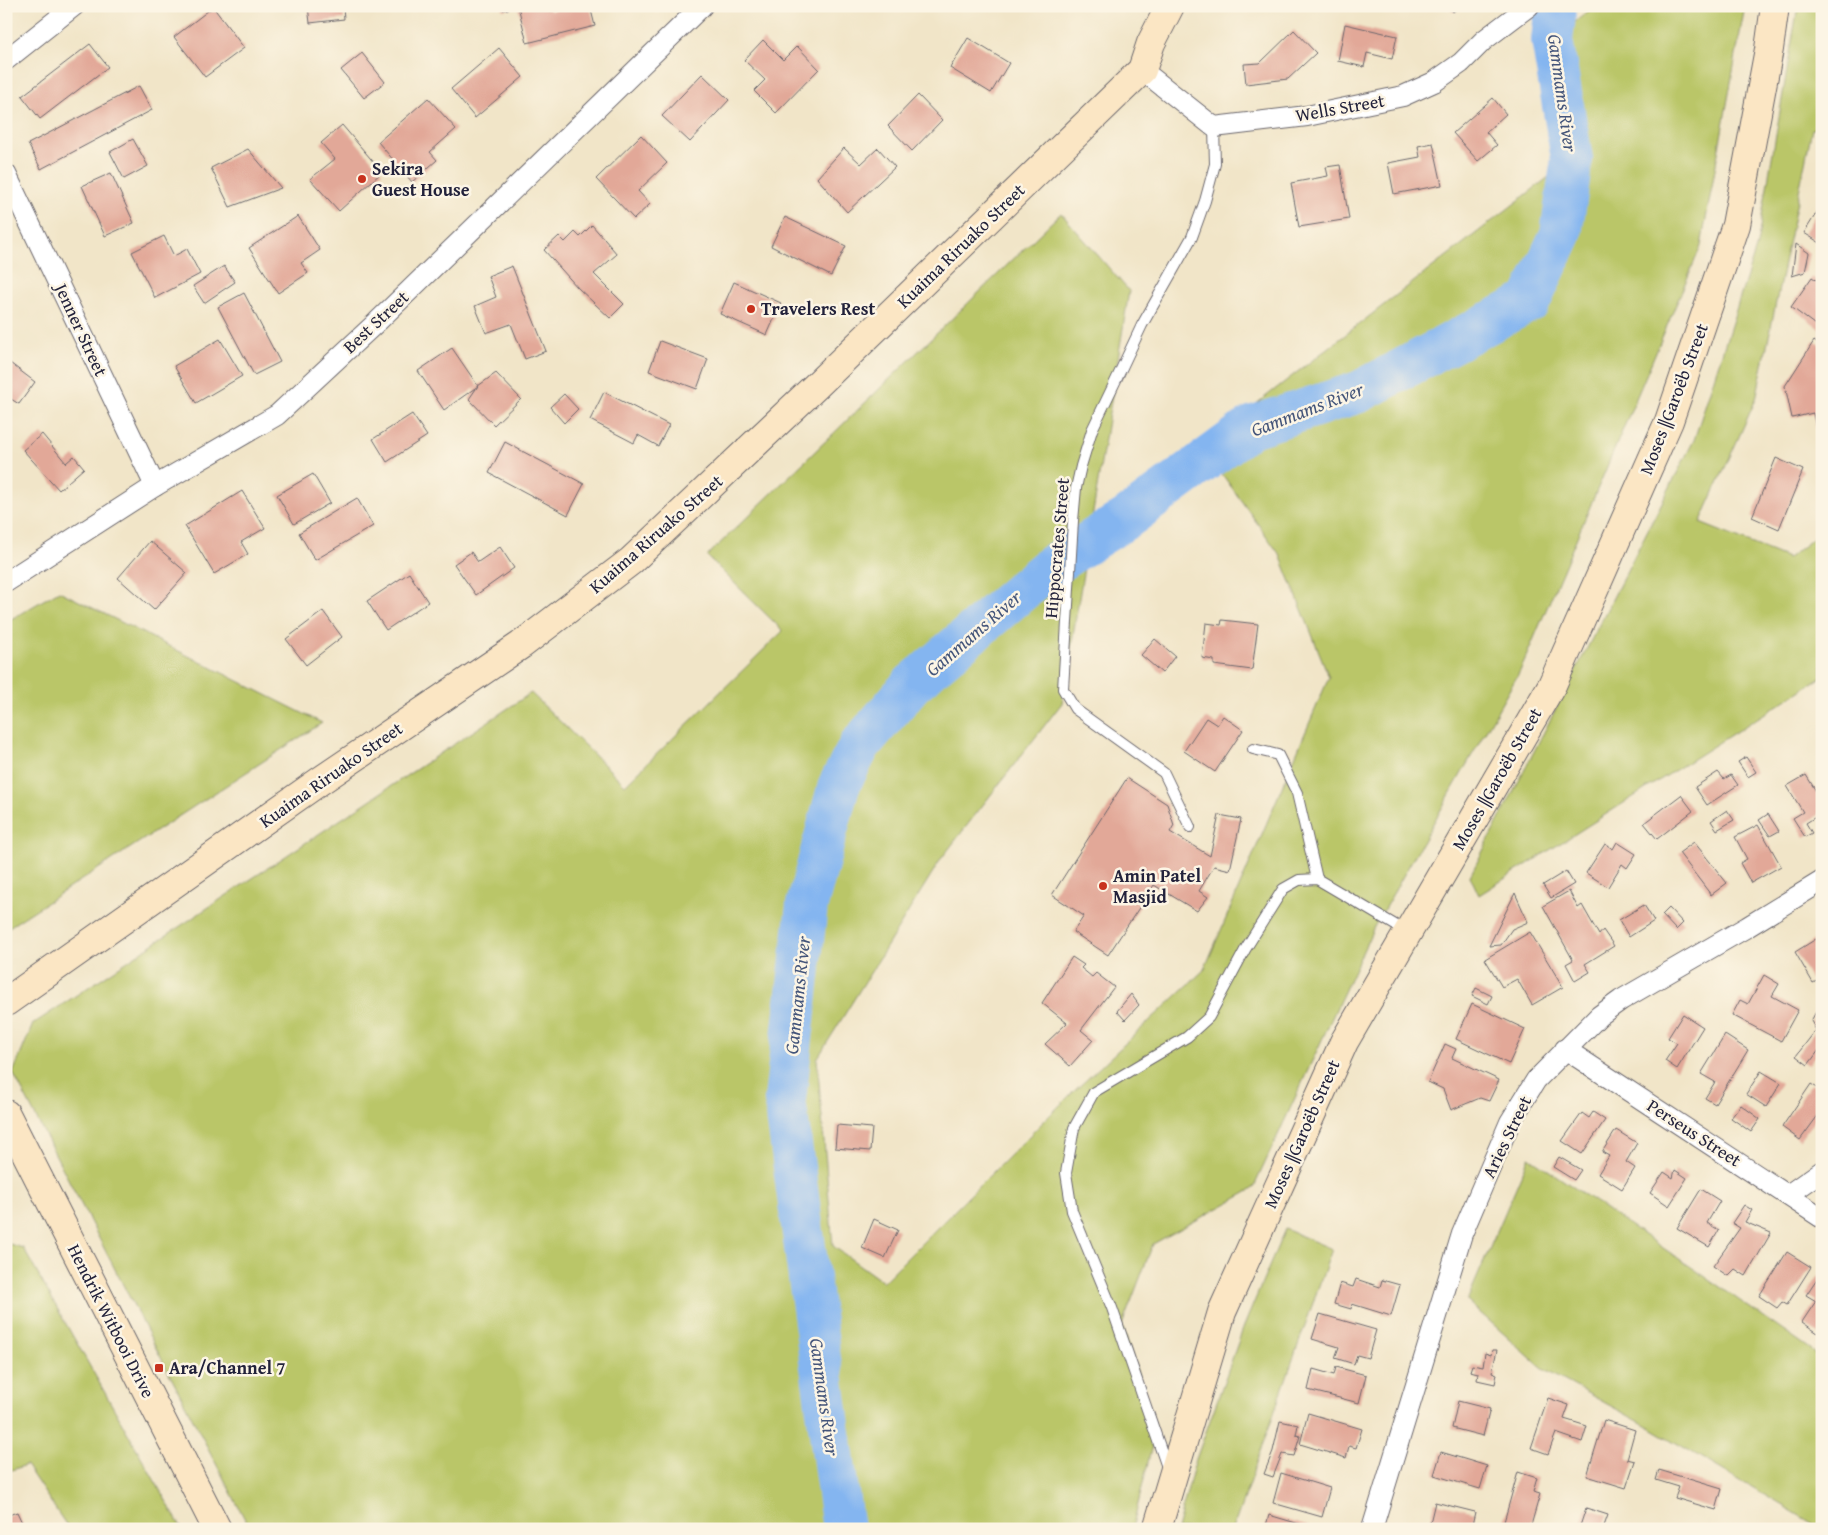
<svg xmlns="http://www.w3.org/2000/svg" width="1828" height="1535" font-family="'Gentium Book Plus',serif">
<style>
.green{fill:#bac668;stroke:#6e7452}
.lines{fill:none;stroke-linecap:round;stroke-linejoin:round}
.river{stroke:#84b5f0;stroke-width:42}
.building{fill:#e2a898}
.lane-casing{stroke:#6a666c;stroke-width:12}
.street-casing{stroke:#6a666c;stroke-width:22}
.secondary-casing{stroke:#6a666c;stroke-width:30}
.lane{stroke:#fff;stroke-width:10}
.street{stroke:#fff;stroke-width:20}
.secondary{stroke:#fbe6c4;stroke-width:28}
.poi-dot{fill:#c8321e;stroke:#fcf5e5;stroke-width:2}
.labels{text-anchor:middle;stroke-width:5;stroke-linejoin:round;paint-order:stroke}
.street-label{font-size:18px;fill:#22223b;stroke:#fcf5e5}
.poi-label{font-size:18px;font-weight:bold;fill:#22223b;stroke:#fcf5e5;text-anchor:start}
.water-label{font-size:19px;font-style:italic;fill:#44557a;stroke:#fcf5e5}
</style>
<rect width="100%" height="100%" fill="#fcf5e5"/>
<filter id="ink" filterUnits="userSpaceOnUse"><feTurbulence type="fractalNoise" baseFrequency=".02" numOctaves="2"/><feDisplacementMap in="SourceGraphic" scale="10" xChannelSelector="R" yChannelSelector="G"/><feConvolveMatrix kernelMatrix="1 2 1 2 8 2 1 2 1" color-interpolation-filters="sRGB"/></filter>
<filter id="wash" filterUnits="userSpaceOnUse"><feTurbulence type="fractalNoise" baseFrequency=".0096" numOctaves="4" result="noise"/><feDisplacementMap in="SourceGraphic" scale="20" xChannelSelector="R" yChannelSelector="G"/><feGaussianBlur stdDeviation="1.12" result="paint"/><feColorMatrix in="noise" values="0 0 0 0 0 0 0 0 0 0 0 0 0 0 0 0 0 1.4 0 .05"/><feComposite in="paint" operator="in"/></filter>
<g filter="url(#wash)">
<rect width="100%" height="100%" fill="#f1e5c8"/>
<g class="green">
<path d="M1595 6H1745L1701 246 1520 671 1374 927 1253 1189 1153 1244 1122 1325 1156 1429 1132 1529H250L13 1073 33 1024 531 693 625 785 783 631 707 556 1061 213 1129 291 1062 703 941 859 817 1059 833 1246 883 1282 1070 1095 1204 970 1329 677 1280 555 1202 446 1572 159 1552 40Z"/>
<path d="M1798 6H1822V127L1812 129 1756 399 1700 523 1788 558 1822 532V677L1479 895 1470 876 1694 440 1757 245Z"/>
<path d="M59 591 322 723 6 929V622Z"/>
<path d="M1529 1157 1700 1273 1822 1358V1529L1651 1428 1543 1369 1467 1301Z"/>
<path d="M1285 1229 1332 1249 1233 1529H1177L1195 1462 1244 1326Z"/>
<path d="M6 1243 23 1248 182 1529H69L26 1465 6 1472Z"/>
</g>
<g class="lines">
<path class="river" d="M843 1529 785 1100 807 905 839 785 860 745 912 684 1051 566 1127 518 1251 427 1359 392 1530 301 1561 234 1572 159 1552 40 1556 6"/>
</g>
<g id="blocks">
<g class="building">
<path d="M308 6H343L344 19 310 23Z"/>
<path d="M502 6H516V7L503 10Z"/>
<path d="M518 6H549L550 11 567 6H590L595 26 527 43Z"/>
<path d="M1448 6H1460L1453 12Z"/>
<path d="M213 7 244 48 205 77 174 37Z"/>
<path d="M1345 24 1397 36 1392 59 1367 53 1364 67 1338 61Z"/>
<path d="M1294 30 1316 53 1288 79 1246 84 1244 64 1260 63Z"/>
<path d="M968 38 1009 63 991 93 950 68Z"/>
<path d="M763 40 783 60 797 46 819 69 776 113 754 91 765 80 744 60Z"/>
<path d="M90 44 108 67 40 119 22 96Z"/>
<path d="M499 48 523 77 475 118 451 89Z"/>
<path d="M362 53 385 82 364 98 341 70Z"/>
<path d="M702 74 729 100 690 142 662 116Z"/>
<path d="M139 86 152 110 41 169 28 144Z"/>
<path d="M918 95 942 120 912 151 888 126Z"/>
<path d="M428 98 456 129 430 152 437 160 412 182 378 142Z"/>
<path d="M1493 98 1506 114 1486 132 1497 145 1478 161 1453 133Z"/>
<path d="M342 125 382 172 339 211 310 179 335 159 321 143Z"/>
<path d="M641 135 667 163 638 191 650 204 634 219 596 179Z"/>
<path d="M133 139 148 166 124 179 110 152Z"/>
<path d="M1433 143 1442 185 1394 194 1388 163 1420 157 1418 146Z"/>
<path d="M844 148 861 164 878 148 895 167 847 212 817 178Z"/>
<path d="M248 149 281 188 230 207 211 168Z"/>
<path d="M1340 165 1349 219 1299 227 1291 183 1328 176 1326 167Z"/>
<path d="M111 173 134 223 105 236 82 186Z"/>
<path d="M1822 204V244L1804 233Z"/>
<path d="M298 216 320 250 301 263 308 273 278 293 249 248Z"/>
<path d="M785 217 846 246 831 276 771 246Z"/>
<path d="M592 225 617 254 594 274 624 304 610 318 578 288 544 250 559 236 565 242 575 232 580 237Z"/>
<path d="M164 236 174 256 187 249 200 274 155 298 132 252Z"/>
<path d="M1796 244 1809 253 1805 272 1792 276Z"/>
<path d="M224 266 235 282 204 303 193 286Z"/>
<path d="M512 266 546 351 525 359 511 324 486 333 475 306 496 297 488 276Z"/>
<path d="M1812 277 1822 284V330L1791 307Z"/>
<path d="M734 282 781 303 767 335 720 314Z"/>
<path d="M244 293 280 362 254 375 218 307Z"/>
<path d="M220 339 242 376 196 403 174 366Z"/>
<path d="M660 341 708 359 697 389 649 371Z"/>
<path d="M1814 341 1822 346V432L1817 433 1813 413 1792 418 1785 386Z"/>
<path d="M452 348 478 386 444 410 418 371Z"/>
<path d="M6 360 35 382 19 404 6 396Z"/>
<path d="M496 373 521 399 494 425 469 399 478 386Z"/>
<path d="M604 392 669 425 658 446 638 435 634 443 590 420Z"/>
<path d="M564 394 578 409 564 423 550 407Z"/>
<path d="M412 414 427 436 387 462 373 439Z"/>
<path d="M42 434 66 463 74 456 84 468 59 490 23 450Z"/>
<path d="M505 442 584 484 568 515 489 473Z"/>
<path d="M1776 458 1803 470 1779 529 1752 517Z"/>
<path d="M313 474 330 503 294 524 277 495Z"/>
<path d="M242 491 265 528 241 542 248 554 214 574 185 526Z"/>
<path d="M357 498 373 526 315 560 299 533Z"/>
<path d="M150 541 187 573 154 610 118 578Z"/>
<path d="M500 547 514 568 476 595 454 564 471 552 478 562Z"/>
<path d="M409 573 428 602 386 630 367 601Z"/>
<path d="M323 611 342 637 306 665 286 639Z"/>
<path d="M1222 620 1258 624 1252 670 1214 665V660L1202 658 1206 623 1221 625Z"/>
<path d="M1155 639 1175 656 1162 673 1141 655Z"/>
<path d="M1223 716 1243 730 1215 772 1184 751 1206 718 1217 725Z"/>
<path d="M1746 757 1756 772 1748 777 1738 762Z"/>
<path d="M1718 772 1724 779 1731 775 1738 785 1707 805 1695 787Z"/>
<path d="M1806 775 1816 791 1822 787V813L1806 823 1812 833 1805 837 1793 818 1803 812 1787 786Z"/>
<path d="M1127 778 1167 804 1174 825 1170 832 1210 856 1219 815 1241 819 1230 870 1214 866 1199 891 1208 897 1197 911 1154 885 1108 955 1073 932 1084 916 1052 895Z"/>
<path d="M1681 795 1693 811 1657 839 1644 823Z"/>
<path d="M1727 810 1734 820 1717 830 1711 821Z"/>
<path d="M1768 814 1779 831 1770 836 1759 820Z"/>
<path d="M1758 825 1781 866 1751 883 1740 863 1747 859 1735 837Z"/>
<path d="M1617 842 1636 854 1627 868 1622 864 1608 887 1586 873 1605 844 1613 849Z"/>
<path d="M1694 842 1727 883 1711 895 1679 853Z"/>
<path d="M1566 871 1574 884 1551 898 1543 885Z"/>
<path d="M1569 891 1578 908 1582 905 1599 935 1603 930 1614 946 1585 964 1590 972 1575 981 1566 964 1573 960 1543 906Z"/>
<path d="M1515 893 1528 922 1512 929 1501 945 1489 946Z"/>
<path d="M1644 905 1654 921 1629 937 1619 920Z"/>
<path d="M1669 908 1683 923 1676 930 1662 915Z"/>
<path d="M1530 932 1563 987 1532 1005 1517 979 1502 987 1485 959Z"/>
<path d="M1816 939 1822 948V978L1813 983 1795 952Z"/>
<path d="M1072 957 1084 965 1081 968 1092 977 1096 973 1114 987 1081 1030 1093 1040 1070 1066 1045 1044 1067 1023 1042 1003Z"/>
<path d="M1764 975 1779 984 1772 996 1798 1010 1781 1041 1732 1015 1740 1000 1748 1004Z"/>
<path d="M1476 988 1492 996 1488 1004 1472 996Z"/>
<path d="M1131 994 1139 1005 1125 1020 1117 1011Z"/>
<path d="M1472 1004 1525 1029 1509 1064 1456 1039Z"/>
<path d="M1817 1010 1822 1017V1046L1808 1065 1796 1056 1816 1030 1811 1021Z"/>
<path d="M1683 1014 1703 1027 1677 1069 1665 1061 1677 1043 1668 1038Z"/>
<path d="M1725 1035 1748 1050 1715 1104 1705 1098 1715 1082 1701 1074Z"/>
<path d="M1445 1044 1456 1049 1452 1058 1499 1080 1489 1101 1480 1098 1451 1110 1443 1089 1428 1082Z"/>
<path d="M1761 1071 1781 1083 1766 1107 1746 1094Z"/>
<path d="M1811 1084 1822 1091V1110L1800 1140 1782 1127Z"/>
<path d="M1741 1105 1760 1119 1751 1132 1731 1118Z"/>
<path d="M1593 1112 1605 1120 1582 1154 1562 1141 1582 1113 1589 1118Z"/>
<path d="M837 1125 872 1128 870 1151 835 1148Z"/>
<path d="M1616 1130 1637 1143 1626 1162 1635 1168 1622 1189 1598 1174 1609 1156 1602 1152Z"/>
<path d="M1559 1157 1581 1170 1574 1180 1553 1167Z"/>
<path d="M1675 1170 1687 1178 1669 1206 1650 1193 1664 1172 1673 1178Z"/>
<path d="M1701 1189 1720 1201 1707 1223 1719 1230 1709 1247 1677 1228Z"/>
<path d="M1744 1205 1752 1210 1745 1222 1771 1233 1746 1276 1735 1269 1728 1276 1713 1266 1740 1228 1732 1223Z"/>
<path d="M874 1219 898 1230 885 1258 862 1248Z"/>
<path d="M1787 1252 1811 1267 1787 1305 1782 1302 1777 1308 1759 1296Z"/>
<path d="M1822 1271V1336L1802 1322 1816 1301 1806 1295Z"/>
<path d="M1356 1279 1380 1287 1382 1280 1400 1285 1391 1316 1352 1304 1351 1309 1334 1304 1340 1283 1353 1287Z"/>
<path d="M1320 1314 1376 1330 1368 1358 1357 1355 1354 1364 1335 1358 1339 1347 1312 1339Z"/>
<path d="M1492 1350H1497L1492 1372 1497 1374 1495 1384 1477 1380 1478 1373 1470 1371 1472 1365 1483 1367 1485 1353 1491 1355Z"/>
<path d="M1336 1367 1366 1375 1359 1403 1308 1390 1313 1369 1334 1375Z"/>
<path d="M1548 1398 1569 1405 1564 1419 1587 1426 1582 1442 1556 1433 1548 1454 1531 1448Z"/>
<path d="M1458 1401 1490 1409 1483 1436 1452 1428Z"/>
<path d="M1308 1413 1362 1429 1356 1448 1349 1446 1346 1458 1300 1444Z"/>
<path d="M1604 1420 1635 1430 1627 1459 1635 1461 1626 1488 1587 1476Z"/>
<path d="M1280 1421 1298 1425 1296 1435 1300 1436 1294 1456 1282 1454 1273 1477 1264 1474 1273 1451Z"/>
<path d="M1441 1452 1487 1466 1480 1489 1434 1475Z"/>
<path d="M1659 1470 1722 1489 1716 1510 1675 1498 1679 1487 1656 1480Z"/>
<path d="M1518 1472 1537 1478 1533 1492 1540 1494 1530 1529H1502Z"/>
<path d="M1281 1473 1330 1488 1322 1517 1273 1503Z"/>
<path d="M1435 1502 1475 1512 1471 1529H1450L1430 1523Z"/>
<path d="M1586 1508 1608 1515 1603 1529H1579Z"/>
<path d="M17 1512 25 1529H6V1516Z"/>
<path d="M1269 1515 1313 1528 1312 1529H1265Z"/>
</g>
</g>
</g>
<g filter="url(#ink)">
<use href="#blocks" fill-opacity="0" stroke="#6a666c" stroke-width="1"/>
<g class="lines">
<defs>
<g id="lane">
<path d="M1253 749 1278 755 1297 793 1317 879"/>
<path d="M1190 827 1164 773 1075 709 1063 689 1073 521 1076 488 1081 466 1092 430 1116 380 1142 325 1192 237 1205 201 1215 164 1214 127"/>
<path d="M1168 1470 1112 1308 1072 1211 1066 1173 1074 1128 1094 1092 1187 1037 1209 1017 1246 948 1283 889 1299 880 1317 879 1407 932"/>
</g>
<g id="street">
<path d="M6 60 74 6"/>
<path d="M1142 70 1214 127 1307 116 1403 96 1434 82 1461 63 1484 40 1529 6"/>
<path d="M6 174 155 486"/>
<path d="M6 582 155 486 277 415 377 322 702 6"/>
<path d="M1565 1049 1822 1218"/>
<path d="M1788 1195 1822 1171"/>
<path d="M1372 1529 1462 1234 1510 1122 1536 1080 1599 1016 1621 1000 1747 927 1822 881"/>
</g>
<g id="secondary">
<path d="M6 1002 320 781 521 645 631 561 816 386 1142 70 1151 43 1170 6"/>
<path d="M6 1114 217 1529"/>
<path d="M1157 1529 1222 1312 1344 1042 1552 685 1669 421 1736 225 1769 49 1775 6"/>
</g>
</defs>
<use href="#lane" class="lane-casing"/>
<use href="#street" class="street-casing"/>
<use href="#secondary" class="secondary-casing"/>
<use href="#lane" class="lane"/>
<use href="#street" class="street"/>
<use href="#secondary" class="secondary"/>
</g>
</g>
<g class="poi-dot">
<circle cx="362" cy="179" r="5"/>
<circle cx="751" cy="309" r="5"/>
<circle cx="1103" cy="886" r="5"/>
<rect x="154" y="1363" width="10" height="10" rx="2.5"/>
</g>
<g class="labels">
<g class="street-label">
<text transform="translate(1340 108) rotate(-10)" y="6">Wells Street</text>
<text transform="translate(961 246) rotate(-44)" y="6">Kuaima Riruako Street</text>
<text transform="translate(376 322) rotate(-43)" y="6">Best Street</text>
<text transform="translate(81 330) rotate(65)" y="6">Jenner Street</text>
<text transform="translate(1674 399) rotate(-69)" y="6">Moses ǁGaroëb Street</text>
<text transform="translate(656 534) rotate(-41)" y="6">Kuaima Riruako Street</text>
<text transform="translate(1057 548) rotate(-85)" y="6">Hippocrates Street</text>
<text transform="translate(331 775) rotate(-35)" y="6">Kuaima Riruako Street</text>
<text transform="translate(1497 779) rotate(-60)" y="6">Moses ǁGaroëb Street</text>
<text transform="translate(1694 1133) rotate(33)" y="6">Perseus Street</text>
<text transform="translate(1302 1134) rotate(-66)" y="6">Moses ǁGaroëb Street</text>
<text transform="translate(1507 1137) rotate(-64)" y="6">Aries Street</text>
<text transform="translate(111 1321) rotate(63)" y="6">Hendrik Witbooi Drive</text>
</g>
<g class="poi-label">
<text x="372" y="175">Sekira<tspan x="372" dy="21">Guest House</tspan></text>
<text x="761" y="315">Travelers Rest</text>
<text x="1113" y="882">Amin Patel<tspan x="1113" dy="21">Masjid</tspan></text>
<text x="169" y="1374">Ara/Channel 7</text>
</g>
<g class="water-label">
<text transform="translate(1563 93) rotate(82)" y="7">Gammams River</text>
<text transform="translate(1307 409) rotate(-21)" y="7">Gammams River</text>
<text transform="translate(973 633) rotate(-41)" y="7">Gammams River</text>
<text transform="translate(797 995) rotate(-84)" y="7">Gammams River</text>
<text transform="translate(825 1397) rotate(82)" y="7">Gammams River</text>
</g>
</g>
<rect width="1828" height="1535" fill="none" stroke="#fcf5e5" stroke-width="25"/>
</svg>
